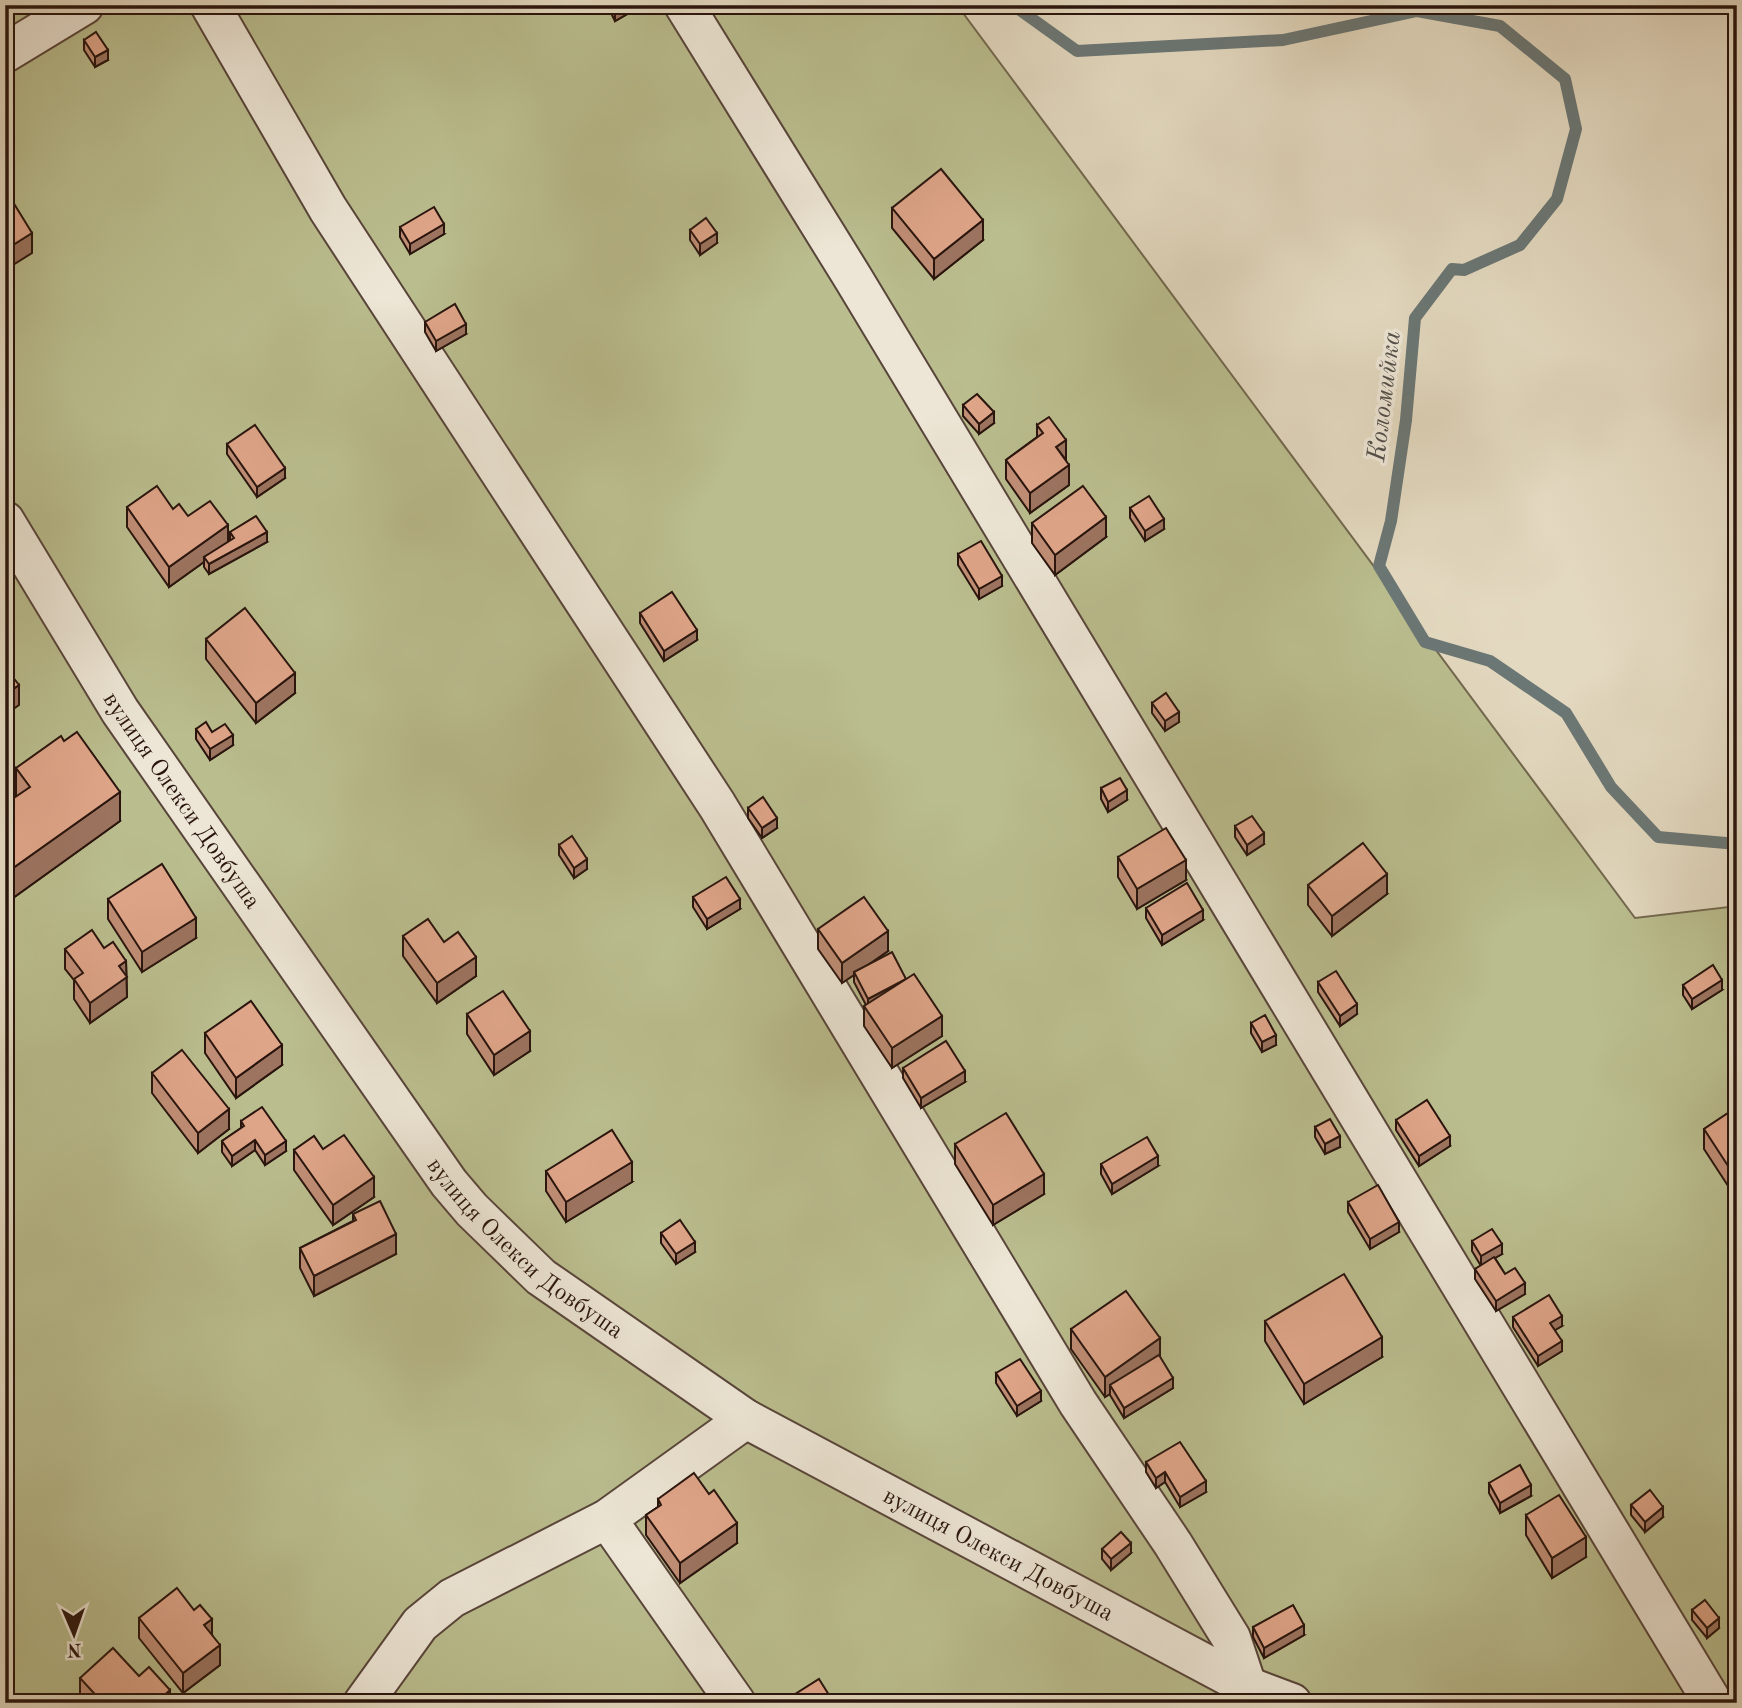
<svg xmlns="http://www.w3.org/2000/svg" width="1742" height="1708" font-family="'Old Standard TT',serif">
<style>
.green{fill:#babd8e;stroke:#72684e;stroke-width:2}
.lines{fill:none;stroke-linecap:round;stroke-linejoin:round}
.stream{stroke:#6b7775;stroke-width:12}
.minor-casing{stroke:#58453a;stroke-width:42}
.minor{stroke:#ede6d6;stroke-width:38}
.wall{fill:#c08e76;stroke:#29140d;stroke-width:2}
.shaded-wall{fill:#9c7460;stroke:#29140d;stroke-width:2}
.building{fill:#dfa589;stroke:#29140d;stroke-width:2}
.labels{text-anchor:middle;stroke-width:7;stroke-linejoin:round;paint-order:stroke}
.street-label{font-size:24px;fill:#29140d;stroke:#ede6d6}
.water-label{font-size:26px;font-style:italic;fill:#504e4a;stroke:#ede6d6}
</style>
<rect width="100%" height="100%" fill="#e3d9c0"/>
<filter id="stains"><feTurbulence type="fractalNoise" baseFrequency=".00286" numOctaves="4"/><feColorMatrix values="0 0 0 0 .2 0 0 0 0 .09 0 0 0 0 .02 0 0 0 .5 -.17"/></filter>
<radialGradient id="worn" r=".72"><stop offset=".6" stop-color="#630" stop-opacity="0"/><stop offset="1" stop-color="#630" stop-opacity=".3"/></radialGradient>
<path class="green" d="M5 5H957L1635 918 1737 906V1703H5Z"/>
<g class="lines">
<g class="stream">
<path d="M1013 5 1077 51 1283 40 1417 11 1500 26 1565 79 1576 129 1557 199 1520 245 1464 270 1452 269 1415 318 1406 420 1391 521 1379 566 1425 642 1490 661 1566 713 1611 787 1658 837 1737 844"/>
<path d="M1730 5 1737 13"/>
</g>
<defs>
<g id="minor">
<path d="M210 5 328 209 717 805 1078 1403 1173 1544 1231 1638 1247 1686"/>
<path d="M684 5 853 278 1713 1703"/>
<path d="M5 53 84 5"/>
<path id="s1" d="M5 521 120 711 449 1183 472 1210 541 1277 746 1419 1247 1686 1292 1703"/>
<path d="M607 1519 736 1703"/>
<path d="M363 1703 420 1624 452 1598 607 1519 746 1419"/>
</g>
</defs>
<use href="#minor" class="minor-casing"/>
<use href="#minor" class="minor"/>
</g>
<g class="wall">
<path d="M607 5H643L615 21Z"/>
<path d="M84 40 108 60 95 67 84 50Z"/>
<path d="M892 208 983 240 934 279 892 228Z"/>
<path d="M400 227 444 234 410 254 400 237Z"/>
<path d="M690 230 717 243 700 255 690 240Z"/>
<path d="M425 322 466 334 436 351 425 332Z"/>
<path d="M963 405 994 423 979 434 963 416Z"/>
<path d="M1037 425 1066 460 1069 485 1030 513 1006 479V460L1037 437Z"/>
<path d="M227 444 285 478 257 497 227 454Z"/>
<path d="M127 507 173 509 188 516 228 542 230 540V532L267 542 209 574 204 567V562L169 587 127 527Z"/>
<path d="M1130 508 1164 529 1145 541 1130 518Z"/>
<path d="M1032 523 1106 537 1055 575 1032 543Z"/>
<path d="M958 554 1002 586 979 599 958 565Z"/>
<path d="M640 613 697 640 664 661 640 623Z"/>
<path d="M206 639 295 693 256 723 206 659Z"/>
<path d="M1152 703 1179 722 1165 731 1152 713Z"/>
<path d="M196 729 212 732 233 745 210 760 196 739Z"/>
<path d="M16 768 120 821 6 903 5 804 16 796Z"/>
<path d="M1101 788 1127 800 1108 812 1101 799Z"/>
<path d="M748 808 777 828 762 838 748 818Z"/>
<path d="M1235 826 1264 844 1247 855 1235 837Z"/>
<path d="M559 845 587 869 574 878 559 855Z"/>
<path d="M1118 857 1186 880 1137 909 1118 877Z"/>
<path d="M1308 885 1387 894 1332 936 1308 905Z"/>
<path d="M693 897 740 909 707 929 693 907Z"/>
<path d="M108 899 196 938 142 972 108 919Z"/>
<path d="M1146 908 1203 920 1162 945 1146 918Z"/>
<path d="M818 929 888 951 871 963 906 979 942 1036 892 1068 864 1026V1006L866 1005 854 982V975L842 983 818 949Z"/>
<path d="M403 936 444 942 476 976 437 1003 403 956Z"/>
<path d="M104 948 126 961 127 997 90 1023 74 999V980L65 969V949Z"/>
<path d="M1318 982 1357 1014 1340 1026 1318 992Z"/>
<path d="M1683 985 1722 990 1692 1009 1683 995Z"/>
<path d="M467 1014 530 1051 494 1075 467 1034Z"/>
<path d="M1251 1023 1276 1045 1262 1052 1251 1033Z"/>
<path d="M205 1033 282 1065 236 1098 205 1053Z"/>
<path d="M903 1068 965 1082 921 1108 903 1078Z"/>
<path d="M152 1073 229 1129 198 1153 152 1093Z"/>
<path d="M1737 1107V1189L1732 1192 1704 1149V1129Z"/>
<path d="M1396 1120 1450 1146 1419 1166 1396 1130Z"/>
<path d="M241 1121 286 1151 265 1165 255 1150 232 1166 222 1152V1141L241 1128Z"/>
<path d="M1315 1127 1340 1147 1325 1154 1315 1137Z"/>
<path d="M955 1144 1044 1194 993 1225 955 1164Z"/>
<path d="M294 1150 374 1197 333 1225 294 1170Z"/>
<path d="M1101 1164 1158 1166 1112 1194 1101 1174Z"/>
<path d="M546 1171 632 1182 566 1222 546 1191Z"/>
<path d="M1348 1202 1399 1232 1370 1249 1348 1212Z"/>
<path d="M353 1214 396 1254 314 1296 300 1268V1248L353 1221Z"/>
<path d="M661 1233 695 1252 676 1264 661 1243Z"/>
<path d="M1472 1241 1502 1254 1495 1258 1505 1274 1525 1294 1496 1311 1475 1279V1269L1481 1266 1472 1251Z"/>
<path d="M1513 1317 1562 1326 1555 1330 1562 1351 1538 1366 1513 1327Z"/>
<path d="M1265 1321 1382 1357 1304 1404 1265 1341Z"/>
<path d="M1071 1329 1160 1357 1173 1388 1124 1418 1110 1395V1394L1105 1397 1071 1349Z"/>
<path d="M996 1373 1041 1401 1017 1416 996 1383Z"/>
<path d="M1146 1462 1206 1492 1180 1507 1165 1482 1156 1488 1146 1472Z"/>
<path d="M1489 1483 1531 1496 1500 1513 1489 1493Z"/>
<path d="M658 1499 737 1543 680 1583 646 1535V1515L658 1507Z"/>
<path d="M1631 1505 1663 1517 1645 1532 1631 1515Z"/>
<path d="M1526 1515 1586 1557 1552 1578 1526 1535Z"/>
<path d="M1102 1549 1131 1553 1111 1570 1102 1559Z"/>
<path d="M1692 1610 1719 1628 1707 1638 1692 1620Z"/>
<path d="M139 1618 212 1634 220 1665 183 1693 139 1638Z"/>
<path d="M1253 1627 1304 1635 1264 1658 1253 1637Z"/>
<path d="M139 1676 170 1703H84L80 1698V1678Z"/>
</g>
<g class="shaded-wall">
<path d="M560 5H570L560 11Z"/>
<path d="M625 5H643L615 21V11Z"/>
<path d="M108 50V60L95 67V57Z"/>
<path d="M983 220V240L934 279V259Z"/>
<path d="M444 224V234L410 254V244Z"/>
<path d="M32 233V253L5 270V250Z"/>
<path d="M717 233V243L700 255V244Z"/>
<path d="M466 324V334L436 351V341Z"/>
<path d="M994 412V423L979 434V424Z"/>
<path d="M1066 440V460L1056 447Z"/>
<path d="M1069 465V485L1030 513V493Z"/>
<path d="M285 468V478L257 497V487Z"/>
<path d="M1106 517V537L1055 575V555Z"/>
<path d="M1164 519V529L1145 541V531Z"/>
<path d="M228 525V545L204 557V562L169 587V567Z"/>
<path d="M267 532V542L209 574V564Z"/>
<path d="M1002 576V586L979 599V589Z"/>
<path d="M697 630V640L664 661V651Z"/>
<path d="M295 673V693L256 723V703Z"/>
<path d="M19 685V705L5 715V695Z"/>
<path d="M1179 712V722L1165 731V721Z"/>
<path d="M233 735V745L210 760V749Z"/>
<path d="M1127 790V800L1108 812V802Z"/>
<path d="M120 792V821L6 903V873Z"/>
<path d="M777 818V828L762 838V828Z"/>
<path d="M1264 833V844L1247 855V845Z"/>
<path d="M587 859V869L574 878V868Z"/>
<path d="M1186 860V880L1137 909V889Z"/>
<path d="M1387 874V894L1332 936V916Z"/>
<path d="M740 899V909L707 929V919Z"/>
<path d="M1203 910V920L1162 945V935Z"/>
<path d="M196 918V938L142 972V952Z"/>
<path d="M888 931V951L855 974 854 972V975L842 983V963Z"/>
<path d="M476 957V976L437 1003V983Z"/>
<path d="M126 961 127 997 90 1023V1003L119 966Z"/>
<path d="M907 979 868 1010V999Z"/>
<path d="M1722 980V990L1692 1009V999Z"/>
<path d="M1357 1004V1014L1340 1026V1016Z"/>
<path d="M942 1016V1036L892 1068V1048Z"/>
<path d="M530 1031V1051L494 1075V1055Z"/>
<path d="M1276 1035V1045L1262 1052V1042Z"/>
<path d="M282 1045V1065L236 1098V1078Z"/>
<path d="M965 1071V1082L921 1108V1098Z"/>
<path d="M229 1109V1129L198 1153V1133Z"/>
<path d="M1340 1136V1147L1325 1154V1144Z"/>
<path d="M1450 1136V1146L1419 1166V1156Z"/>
<path d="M255 1140V1150L232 1166V1156Z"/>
<path d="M286 1141V1151L265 1165V1155Z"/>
<path d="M1158 1156V1166L1112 1194V1184Z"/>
<path d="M632 1162V1182L566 1222V1202Z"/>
<path d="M1737 1169V1189L1732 1192V1172Z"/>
<path d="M1044 1174V1194L993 1225V1205Z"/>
<path d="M374 1177V1197L333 1225V1205Z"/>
<path d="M1399 1222V1232L1370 1249V1239Z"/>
<path d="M396 1234V1254L314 1296V1276Z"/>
<path d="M695 1242V1252L676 1264V1254Z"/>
<path d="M1502 1244V1254L1481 1266V1256Z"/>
<path d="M1525 1283V1294L1496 1311V1301Z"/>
<path d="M1562 1316V1326L1550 1333V1323Z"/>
<path d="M1382 1337V1357L1304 1404V1384Z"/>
<path d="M1160 1338V1358L1110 1385V1394L1105 1397V1377Z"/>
<path d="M1562 1341V1351L1538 1366V1356Z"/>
<path d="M1173 1378V1388L1124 1418V1408Z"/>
<path d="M1041 1391V1401L1017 1416V1406Z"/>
<path d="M1165 1472V1482L1156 1488V1478Z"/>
<path d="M1206 1481V1492L1180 1507V1497Z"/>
<path d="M1531 1485V1496L1500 1513V1503Z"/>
<path d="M1663 1507V1517L1645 1532V1522Z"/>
<path d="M737 1523V1543L680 1583V1563Z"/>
<path d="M1586 1537V1557L1552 1578V1558Z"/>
<path d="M1131 1543V1553L1111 1570V1559Z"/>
<path d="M1719 1618V1628L1707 1638V1628Z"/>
<path d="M212 1619V1639L204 1625Z"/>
<path d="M1304 1625V1635L1264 1658V1648Z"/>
<path d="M220 1645V1665L183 1693V1673Z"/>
<path d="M170 1690V1703H156Z"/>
</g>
<g class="building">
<path d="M613 5H625L615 11Z"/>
<path d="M96 32 108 50 95 57 84 40Z"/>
<path d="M941 169 983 220 934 259 892 208Z"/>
<path d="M5 189 32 233 5 250Z"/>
<path d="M434 207 444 224 410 244 400 227Z"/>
<path d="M706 218 717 233 700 244 690 230Z"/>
<path d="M455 304 466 324 436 341 425 322Z"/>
<path d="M977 394 994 412 979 424 963 405Z"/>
<path d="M1049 417 1066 440 1056 447 1069 465 1030 493 1006 460 1043 433 1037 425Z"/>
<path d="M255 425 285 468 257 487 227 444Z"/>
<path d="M157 486 173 509 179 504 188 516 210 501 228 525 169 567 127 507Z"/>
<path d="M1083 486 1106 517 1055 555 1032 523Z"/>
<path d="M1149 496 1164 519 1145 531 1130 508Z"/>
<path d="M256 516 267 532 209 564 204 557 234 538 230 532Z"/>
<path d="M981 541 1002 576 979 589 958 554Z"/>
<path d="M672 592 697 630 664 651 640 613Z"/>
<path d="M245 608 295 673 256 703 206 639Z"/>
<path d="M5 667 19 685 5 695Z"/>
<path d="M1166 693 1179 712 1165 721 1152 703Z"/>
<path d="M206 722 212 732 225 724 233 735 210 749 196 729Z"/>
<path d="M77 732 120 792 6 873 5 814 9 811 5 806V804L30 787 16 768 61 736 64 741Z"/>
<path d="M1120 778 1127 790 1108 802 1101 788Z"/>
<path d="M763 797 777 818 762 828 748 808Z"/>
<path d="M1252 816 1264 833 1247 845 1235 826Z"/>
<path d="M1166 828 1186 860 1137 889 1118 857Z"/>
<path d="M572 836 587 859 574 868 559 845Z"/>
<path d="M1363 843 1387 874 1332 916 1308 885Z"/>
<path d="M162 864 196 918 142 952 108 899Z"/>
<path d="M726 877 740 899 707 919 693 897Z"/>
<path d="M1187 883 1203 910 1162 935 1146 908Z"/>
<path d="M864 897 888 931 842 963 818 929Z"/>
<path d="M428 919 444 942 458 932 476 957 437 983 403 936Z"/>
<path d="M92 930 104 948 113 942 126 961 119 966 127 977 90 1003 74 979 83 973 65 949Z"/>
<path d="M892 952 906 979 868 999 854 972Z"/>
<path d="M1713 965 1722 980 1692 999 1683 985Z"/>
<path d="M1336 971 1357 1004 1340 1016 1318 982Z"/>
<path d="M914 974 942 1016 892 1048 864 1006Z"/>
<path d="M503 991 530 1031 494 1055 467 1014Z"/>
<path d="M251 1001 282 1045 236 1078 205 1033Z"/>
<path d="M1265 1015 1276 1035 1262 1042 1251 1023Z"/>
<path d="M946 1041 965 1071 921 1098 903 1068Z"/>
<path d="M182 1050 229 1109 198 1133 152 1073Z"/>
<path d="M1427 1100 1450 1136 1419 1156 1396 1120Z"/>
<path d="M262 1107 286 1141 265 1155 255 1140 232 1156 222 1141 244 1126 241 1121Z"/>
<path d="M1737 1107V1169L1732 1172 1704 1129Z"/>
<path d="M1006 1113 1044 1174 993 1205 955 1144Z"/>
<path d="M1330 1119 1340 1136 1325 1144 1315 1127Z"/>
<path d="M612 1130 632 1162 566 1202 546 1171Z"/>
<path d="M344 1135 374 1177 333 1205 294 1150 314 1136 323 1149Z"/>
<path d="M1147 1137 1158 1156 1112 1184 1101 1164Z"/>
<path d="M1378 1185 1399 1222 1370 1239 1348 1202Z"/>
<path d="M380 1201 396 1234 314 1276 300 1248 356 1220 353 1214Z"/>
<path d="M680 1220 695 1242 676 1254 661 1233Z"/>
<path d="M1492 1229 1502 1244 1481 1256 1472 1241Z"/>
<path d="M1494 1257 1505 1274 1515 1268 1525 1283 1496 1301 1475 1269Z"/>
<path d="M1344 1274 1382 1337 1304 1384 1265 1321Z"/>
<path d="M1126 1291 1160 1338 1105 1377 1071 1329Z"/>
<path d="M1549 1295 1562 1316 1550 1323 1562 1341 1538 1356 1513 1317Z"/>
<path d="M1159 1355 1173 1378 1124 1408 1110 1385Z"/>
<path d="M1020 1359 1041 1391 1017 1406 996 1373Z"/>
<path d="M1180 1442 1206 1481 1180 1497 1165 1472 1156 1478 1146 1462Z"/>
<path d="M1520 1465 1531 1485 1500 1503 1489 1483Z"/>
<path d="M694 1473 709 1494 714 1490 737 1523 680 1563 646 1515 661 1505 658 1499Z"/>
<path d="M1650 1490 1663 1507 1645 1522 1631 1505Z"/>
<path d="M1559 1495 1586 1537 1552 1558 1526 1515Z"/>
<path d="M1121 1532 1131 1543 1111 1559 1102 1549Z"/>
<path d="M177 1588 194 1610 200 1605 212 1619 204 1625 220 1645 183 1673 139 1618Z"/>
<path d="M1705 1600 1719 1618 1707 1628 1692 1610Z"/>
<path d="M1293 1605 1304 1625 1264 1648 1253 1627Z"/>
<path d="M113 1648 139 1676 149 1667 170 1690 156 1703H116L113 1700 110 1703H103L80 1678Z"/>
<path d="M819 1679 834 1703H781Z"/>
</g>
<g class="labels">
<g class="street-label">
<text dy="8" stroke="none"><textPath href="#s1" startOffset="331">вулиця Олекси Довбуша</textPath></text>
<text dy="8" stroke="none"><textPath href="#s1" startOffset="898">вулиця Олекси Довбуша</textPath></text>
<text dy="8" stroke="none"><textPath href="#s1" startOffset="1465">вулиця Олекси Довбуша</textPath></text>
</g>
<g class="water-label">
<text transform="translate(1383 396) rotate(-83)" y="9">Коломийка</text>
</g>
</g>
<rect width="1742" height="1708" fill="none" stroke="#e3d9c0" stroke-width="28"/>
<rect x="7" y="7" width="1728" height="1694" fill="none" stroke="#29140d" stroke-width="3.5"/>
<rect x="14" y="14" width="1714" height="1680" fill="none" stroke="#29140d" stroke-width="2"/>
<g transform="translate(74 1634) rotate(178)" stroke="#ede6d6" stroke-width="5" paint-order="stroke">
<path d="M0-5L12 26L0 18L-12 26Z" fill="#29140d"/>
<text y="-10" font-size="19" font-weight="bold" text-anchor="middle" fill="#29140d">N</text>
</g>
<rect width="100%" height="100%" filter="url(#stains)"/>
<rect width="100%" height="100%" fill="url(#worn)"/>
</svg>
